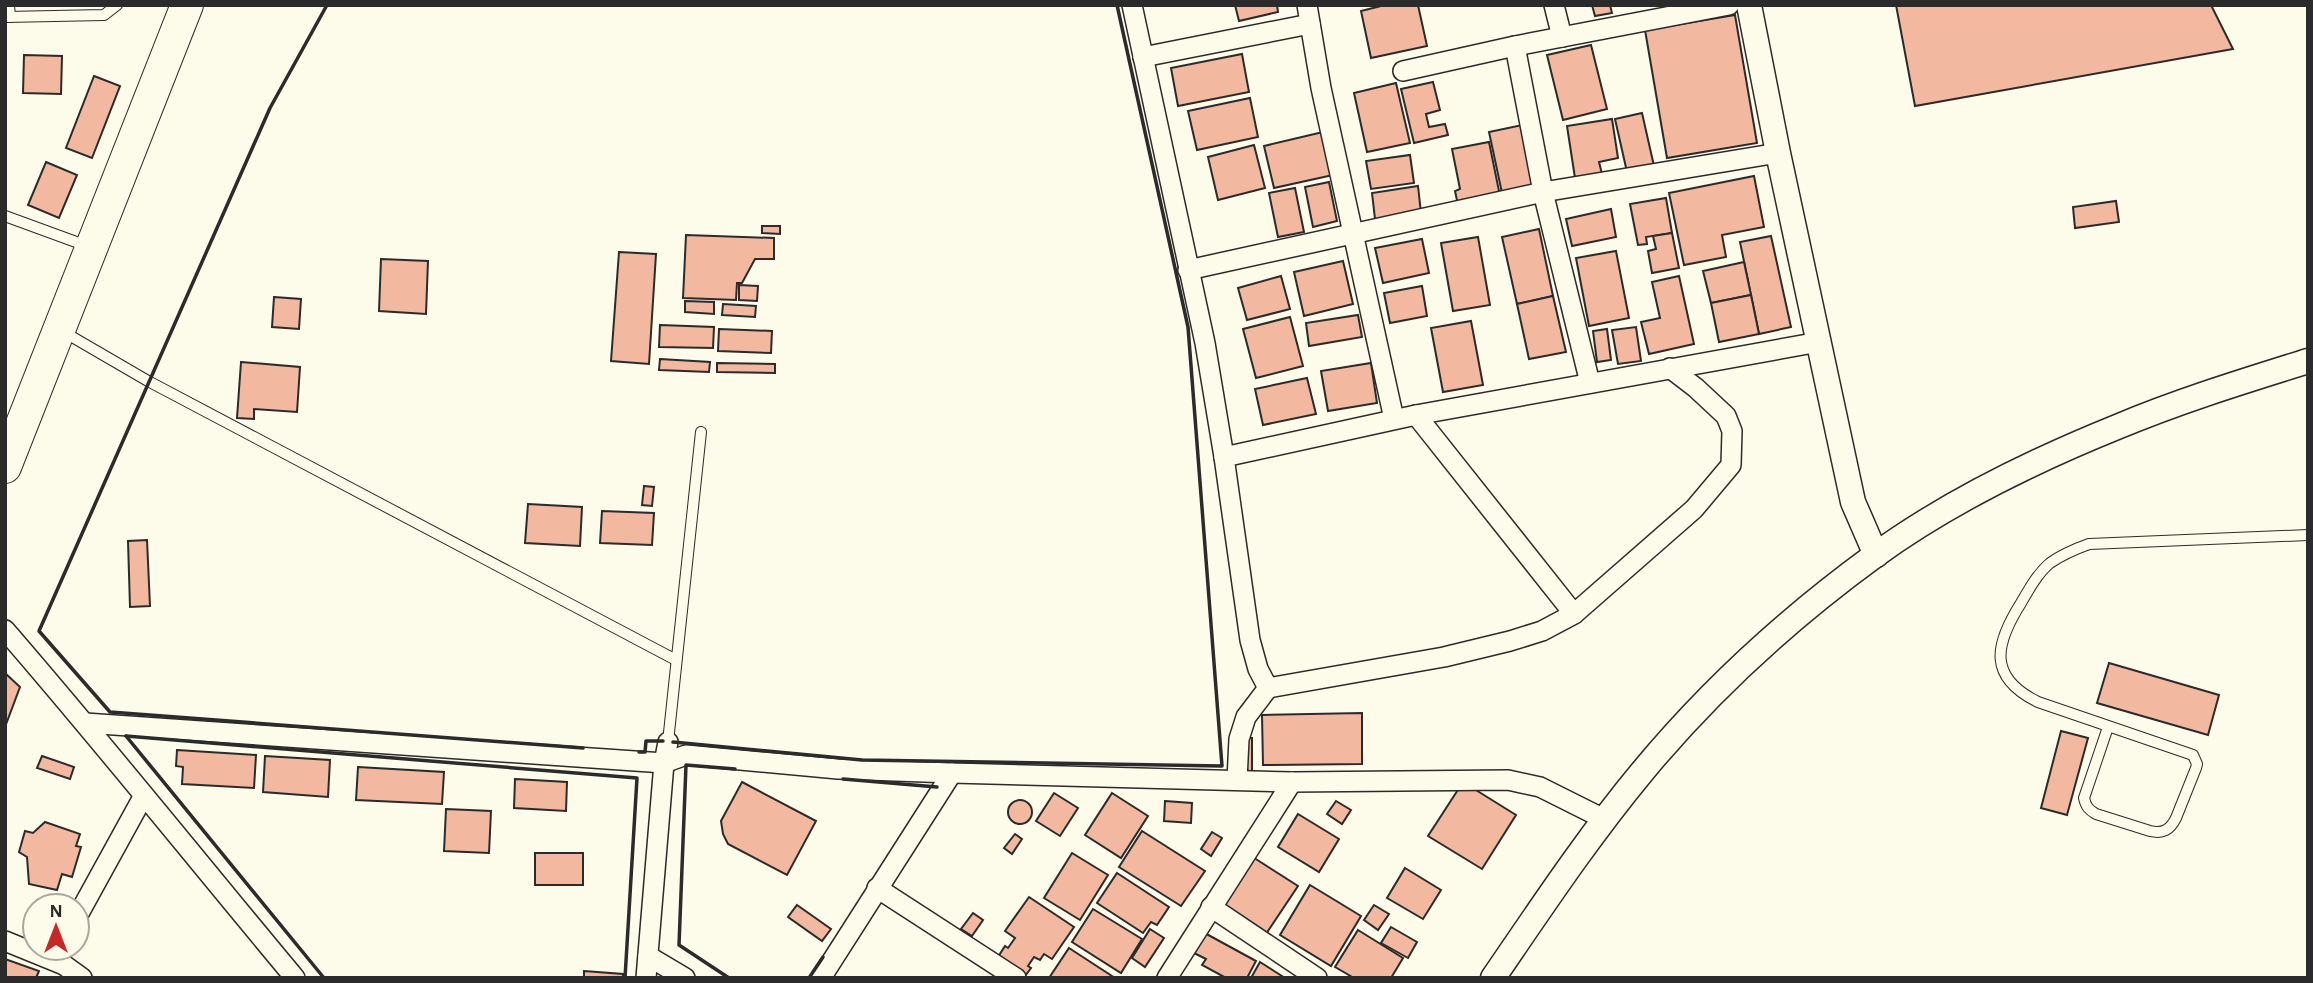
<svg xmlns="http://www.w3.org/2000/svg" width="2313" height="983" font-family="'Alegreya Sans',sans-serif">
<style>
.building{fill:#f2b8a0;stroke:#2b2b2b;stroke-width:2}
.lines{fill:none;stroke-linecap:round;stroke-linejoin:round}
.service-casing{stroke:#2b2b2b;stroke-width:12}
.minor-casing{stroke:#2b2b2b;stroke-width:22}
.tertiary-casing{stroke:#2b2b2b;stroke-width:27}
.trunk-casing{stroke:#2b2b2b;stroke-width:34}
.service{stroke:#fdfbea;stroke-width:10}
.minor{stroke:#fdfbea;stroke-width:19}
.tertiary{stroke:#fdfbea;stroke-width:24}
.trunk{stroke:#fdfbea;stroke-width:32}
.wall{stroke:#2b2b2b;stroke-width:3.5}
</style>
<rect width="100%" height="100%" fill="#fdfbea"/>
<g class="building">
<path d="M1235 5H1277L1278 12 1239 21Z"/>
<path d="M1385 5H1418L1427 46 1371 58 1361 11Z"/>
<path d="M1592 5H1610L1612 13 1595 16Z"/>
<path d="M1896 5H2211L2233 49 1915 106Z"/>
<path d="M1735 15 1757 143 1667 158 1645 30Z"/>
<path d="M1591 45 1607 109 1563 120 1547 55Z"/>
<path d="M1242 54 1249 92 1178 106 1171 68Z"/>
<path d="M24 55 62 56 61 94 23 93Z"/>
<path d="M94 76 120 86 92 158 66 148Z"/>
<path d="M1433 82 1440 110 1426 114 1429 127 1445 124 1448 135 1414 143 1401 89Z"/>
<path d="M1396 83 1410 143 1367 152 1354 93Z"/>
<path d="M1250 98 1258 137 1197 150 1188 111Z"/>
<path d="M1642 113 1654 166 1627 172 1615 119Z"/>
<path d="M1612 119 1618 158 1599 162 1602 174 1575 178 1567 126Z"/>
<path d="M1527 124 1540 185 1502 193 1489 132Z"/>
<path d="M1323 132 1333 175 1274 188 1264 146Z"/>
<path d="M1489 142 1500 196 1458 205 1455 191 1460 189 1452 149Z"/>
<path d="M1254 145 1265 188 1218 200 1208 157Z"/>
<path d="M1410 155 1414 183 1371 189 1366 161Z"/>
<path d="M46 162 77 175 59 218 28 205Z"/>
<path d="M1754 176 1764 227 1722 235 1726 257 1684 265 1669 193Z"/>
<path d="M1329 182 1337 221 1313 227 1305 187Z"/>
<path d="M1418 186 1421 213 1375 219 1372 193Z"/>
<path d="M1295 188 1304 232 1278 237 1269 193Z"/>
<path d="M1666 198 1672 233 1646 237 1647 244 1638 245 1630 204Z"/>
<path d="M2116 201 2119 222 2075 228 2073 207Z"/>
<path d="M1611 209 1616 237 1572 246 1566 219Z"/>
<path d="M762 226H780V234L762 233Z"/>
<path d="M1539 229 1553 296 1517 304 1502 237Z"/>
<path d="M1672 233 1679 268 1652 273 1648 251 1656 249 1653 236Z"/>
<path d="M686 235 774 238V259H755L742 283H737L736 300 683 298Z"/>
<path d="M1771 236 1791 327 1759 334 1740 242Z"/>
<path d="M1478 237 1490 305 1453 311 1441 243Z"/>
<path d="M1422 239 1429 273 1383 283 1375 248Z"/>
<path d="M1616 251 1629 318 1589 326 1576 258Z"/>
<path d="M619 252 656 254 649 364 611 361Z"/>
<path d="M381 259 428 261 426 314 379 311Z"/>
<path d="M1343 261 1353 304 1304 316 1294 272Z"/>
<path d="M1744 262 1751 295 1711 303 1703 271Z"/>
<path d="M1281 276 1290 309 1247 320 1238 288Z"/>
<path d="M1679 276 1694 344 1649 354 1641 322 1660 318 1652 282Z"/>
<path d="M739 285 758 286 757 301 739 300Z"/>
<path d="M1422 286 1427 316 1390 323 1384 293Z"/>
<path d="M1751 295 1759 334 1719 342 1711 303Z"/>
<path d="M1553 296 1566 352 1529 359 1517 304Z"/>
<path d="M274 297 301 299 299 329 272 327Z"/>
<path d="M685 301 714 302V314L685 312Z"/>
<path d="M723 304 756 306 755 317 722 315Z"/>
<path d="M1358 315 1362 337 1309 346 1306 323Z"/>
<path d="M1290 317 1303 366 1256 378 1243 329Z"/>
<path d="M1471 321 1483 385 1443 392 1431 328Z"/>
<path d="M660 325 714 327 713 348 659 347Z"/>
<path d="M1636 327 1641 361 1618 364 1612 330Z"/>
<path d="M719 329 772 331 771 353 718 351Z"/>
<path d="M1607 329 1611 360 1597 362 1593 331Z"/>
<path d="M660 359 710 362 709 372 659 370Z"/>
<path d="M241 362 300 367 297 412 254 409V419L237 418Z"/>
<path d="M717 363 775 364V373L717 372Z"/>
<path d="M1371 363 1377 403 1328 411 1321 371Z"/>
<path d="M1307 378 1316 414 1263 425 1255 389Z"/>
<path d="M644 486 654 487 652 506 642 505Z"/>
<path d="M528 504 582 507 580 546 525 543Z"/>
<path d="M602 511 654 513 652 545 600 543Z"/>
<path d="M147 540 150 606 130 607 128 541Z"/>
<path d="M2109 663 2219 695 2208 735 2097 703Z"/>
<path d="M5 673 20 687 5 727Z"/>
<path d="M1362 713V764L1263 765 1262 715Z"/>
<path d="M2061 731 2088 738 2067 815 2041 808Z"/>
<rect x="1240" y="738" width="12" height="33"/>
<path d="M177 750 256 755 254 788 182 784 183 767 176 766Z"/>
<path d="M42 756 74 767 70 779 37 768Z"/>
<path d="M265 756 330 760 328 797 263 792Z"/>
<path d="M358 767 444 772 442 804 356 800Z"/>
<path d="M515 779 567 782 566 811 514 808Z"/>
<path d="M742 782 816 821 787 875 728 844 723 834 721 821Z"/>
<path d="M1463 782 1516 815 1482 869 1428 836Z"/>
<path d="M1054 793 1078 808 1060 836 1036 821Z"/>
<path d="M1112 793 1148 816 1121 858 1085 835Z"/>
<circle cx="1020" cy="812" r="12"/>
<path d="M1165 801 1192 803 1191 823 1164 821Z"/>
<path d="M1336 801 1351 810 1342 824 1327 814Z"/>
<path d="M446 809 491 811 489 853 444 851Z"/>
<path d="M1298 814 1339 839 1319 872 1278 847Z"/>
<path d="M45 822 80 834 76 846 81 847 72 877 62 874 57 890 29 884 27 857 19 852 25 831 33 833Z"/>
<path d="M1142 831 1205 871 1181 906 1119 867Z"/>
<path d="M1212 832 1222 838 1211 856 1201 849Z"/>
<path d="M1015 834 1022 839 1012 854 1004 848Z"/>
<rect x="535" y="853" width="48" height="32"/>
<path d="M1072 853 1108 875 1080 920 1044 898Z"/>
<path d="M1248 854 1298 886 1264 937 1215 905Z"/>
<path d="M1405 868 1441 890 1423 919 1387 898Z"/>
<path d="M1117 873 1169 907 1157 925 1151 922 1143 933 1097 903Z"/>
<path d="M1310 885 1361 916 1331 966 1280 935Z"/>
<path d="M1029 897 1074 927 1052 959 1044 954 1040 960 1034 957 1028 966 1031 968 1025 976 998 957 1005 946 1008 948 1015 938 1005 931Z"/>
<path d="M797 905 831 929 822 941 788 917Z"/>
<path d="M1374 905 1389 914 1378 930 1364 920Z"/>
<path d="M1093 909 1142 939 1121 973 1072 942Z"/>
<path d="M973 913 983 920 972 936 961 929Z"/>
<path d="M1391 927 1417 942 1408 958 1381 943Z"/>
<path d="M1150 929 1164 938 1145 967 1132 958Z"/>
<path d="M1358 930 1403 958 1391 978H1354L1335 967Z"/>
<path d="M1201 931 1256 961 1247 978H1226L1202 965 1206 959 1190 951Z"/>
<path d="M1069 948 1115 978H1049Z"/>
<path d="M5 959 39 971 36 978H5Z"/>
<path d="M1260 962 1285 978H1251Z"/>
<path d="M584 971 623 974V978H584Z"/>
</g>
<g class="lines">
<defs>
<g id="service">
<path d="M9 5 10 17"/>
<path d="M5 17 104 15 117 5"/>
<path d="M5 216 87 246"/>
<path d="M62 331 148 381 676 660"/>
<path d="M2108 727 2084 798C2086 807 2089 810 2096 814L2150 831C2163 834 2170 830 2176 818L2196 768 2197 764 2193 755 2038 702C1987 677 1995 644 2021 603 2029 589 2038 573 2050 563 2063 554 2075 549 2089 544L2308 535"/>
<path d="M668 742 701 432"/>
</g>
<g id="minor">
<path d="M1132 5 1205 343 1224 457 1250 640 1258 669 1268 688 1246 717 1239 739 1237 780"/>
<path d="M1307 5 1321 88 1394 419"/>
<path d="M1554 5 1562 37"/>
<path d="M1515 46 1543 192 1590 383"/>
<path d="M1143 57 1310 24"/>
<path d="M1403 71 1515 46 1729 5"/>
<path d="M1188 270 1543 192 1778 153"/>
<path d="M1416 415 1574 614"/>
<path d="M1224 457 1416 415 1819 342"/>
<path d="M5 630C104 744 198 862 295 978"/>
<path d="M1268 688 1444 657 1510 641 1542 631 1574 614 1694 509 1731 465 1732 431 1726 416 1696 388 1670 368"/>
<path d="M85 723 664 763 686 755 838 769 952 773 1292 782 1508 780 1540 787 1604 819"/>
<path d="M877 888 1016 978"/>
<path d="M1211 907 1317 978"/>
<path d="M77 917 143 797"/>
<path d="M5 941 64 965 82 978"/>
<path d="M648 956 685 978"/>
<path d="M646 978 664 763 668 742"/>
<path d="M821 978 952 773"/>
<path d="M1167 978 1292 782"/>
</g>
<g id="tertiary">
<path d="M1749 5 1778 153 1853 502 1876 555"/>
<path d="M1493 978C1541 908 1588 837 1642 772 1709 691 1789 618 1874 556 1948 502 2033 461 2117 427 2179 401 2244 381 2308 361"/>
</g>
<path id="trunk" d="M5 467 187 5"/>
</defs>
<use href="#service" class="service-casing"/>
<use href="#minor" class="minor-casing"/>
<use href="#tertiary" class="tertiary-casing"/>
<use href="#trunk" class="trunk-casing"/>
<use href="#service" class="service"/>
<use href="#minor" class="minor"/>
<use href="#tertiary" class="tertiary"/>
<use href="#trunk" class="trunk"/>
<g class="wall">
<path d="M327 5 270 108 39 631 110 712 583 748"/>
<path d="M126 736 637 778 625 978"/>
<path d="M126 736 324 978"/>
<path d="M673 742 862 760 1222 766 1188 327 1117 5"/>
<path d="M639 752H645L646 741H663"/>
<path d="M843 779 937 787"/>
<path d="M729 978 679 945 686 765 735 769"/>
<path d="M809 978 823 957"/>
</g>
</g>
<rect width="2313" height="983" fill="none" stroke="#2b2b2b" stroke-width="14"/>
<g transform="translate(56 927)"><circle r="33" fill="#fdfbea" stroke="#a9a89e" stroke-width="2"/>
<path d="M0-5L12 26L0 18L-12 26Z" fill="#c62828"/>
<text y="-10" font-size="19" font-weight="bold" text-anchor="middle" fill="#2b2b2b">N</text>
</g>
</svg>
